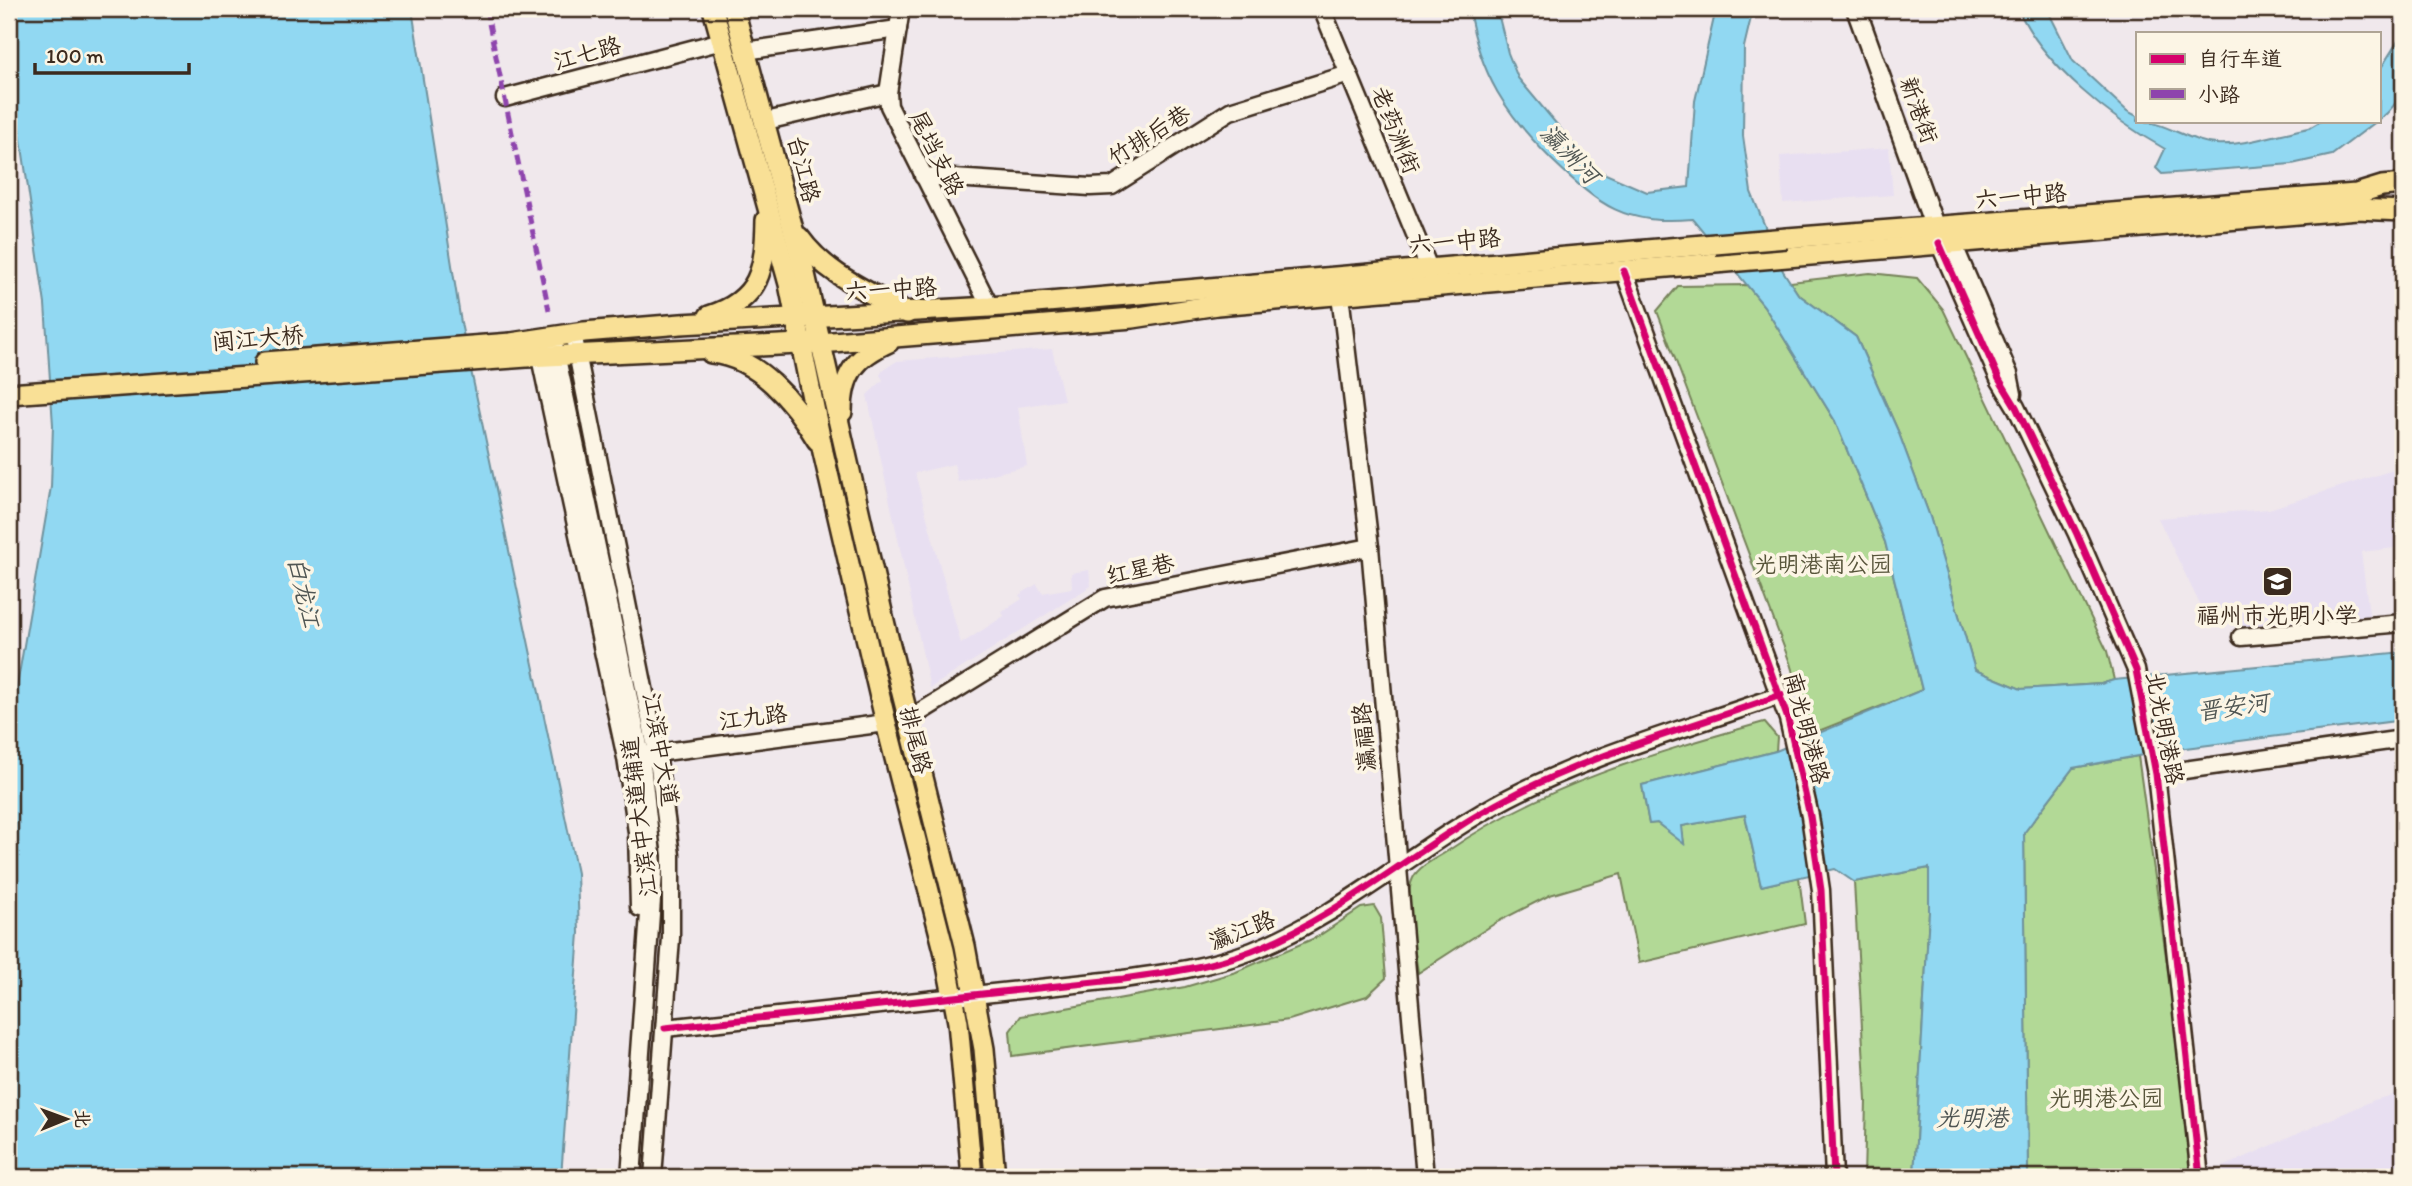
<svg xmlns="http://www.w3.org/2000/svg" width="2412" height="1186" font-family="Itim,'LXGW WenKai TC',sans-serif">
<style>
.built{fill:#e8dff1}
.green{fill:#b2d996;stroke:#76825a;stroke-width:2}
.water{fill:#91d8f2;stroke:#6f929d;stroke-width:2}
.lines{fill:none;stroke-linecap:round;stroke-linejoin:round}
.tertiary-casing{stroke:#3b2a1e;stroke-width:21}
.secondary-casing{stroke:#3b2a1e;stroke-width:23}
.primary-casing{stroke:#3b2a1e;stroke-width:24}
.tertiary{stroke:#fcf5e5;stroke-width:16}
.secondary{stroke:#fcf5e5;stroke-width:18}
.primary{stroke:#f9e096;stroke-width:19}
.primary-bridge-casing{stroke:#3b2a1e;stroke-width:24;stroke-linecap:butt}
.primary-bridge{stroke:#f9e096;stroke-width:19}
.quiet{stroke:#8e44ad;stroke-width:5;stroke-dasharray:10 5;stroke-linecap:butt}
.cycleway-casing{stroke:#fcf5e5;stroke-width:11}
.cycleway{stroke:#d6006c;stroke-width:7}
.labels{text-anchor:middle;stroke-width:7;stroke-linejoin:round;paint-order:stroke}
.street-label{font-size:23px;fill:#3b2a1e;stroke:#fcf5e5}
.park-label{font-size:23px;fill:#59563c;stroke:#fcf5e5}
.poi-label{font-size:23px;fill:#3b2a1e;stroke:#fcf5e5}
.water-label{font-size:24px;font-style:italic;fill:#505653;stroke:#fcf5e5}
</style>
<rect width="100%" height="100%" fill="#f0e8ec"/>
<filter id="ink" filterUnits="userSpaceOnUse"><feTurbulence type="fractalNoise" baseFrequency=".0143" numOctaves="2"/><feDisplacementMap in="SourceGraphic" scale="14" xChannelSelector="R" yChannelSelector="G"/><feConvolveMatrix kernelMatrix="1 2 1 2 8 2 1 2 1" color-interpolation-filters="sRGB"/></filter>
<g filter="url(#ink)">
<g class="built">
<path d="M1889 148 1893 195 1783 203 1780 156Z"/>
<path d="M1052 349 1064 400 1018 407 1027 466 958 482 954 464 915 473 961 644 1004 616 1002 612 1022 599 1019 595 1037 584 1042 593 1072 588 1071 573 1089 570 1091 586 930 688 867 395 883 380 880 375 883 370 897 361Z"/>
<path d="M2403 467V547L2361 552 2370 621 2243 639 2241 611 2206 617 2158 518 2269 509Z"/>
<path d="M2403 1092V1177H2223V1167L2374 1100Z"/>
</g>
<g class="green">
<path d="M1870 273 1917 278 1943 309 2107 651 2114 680 2101 684 2021 689 1975 670 1930 517 1898 431 1856 337 1798 294 1790 282Z"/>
<path d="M1747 285 1764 306 1835 421 1885 542 1922 690 1811 734 1790 663 1657 311 1678 286Z"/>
<path d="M1764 722 1777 737 1776 751 1642 785 1649 824 1657 823 1684 843 1681 826 1745 815 1761 886 1799 877 1805 924 1639 963 1621 874 1550 895 1497 922 1418 973C1415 948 1402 900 1413 878 1418 867 1436 858 1446 852 1543 785 1651 754 1764 722Z"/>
<path d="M2138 756 2193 1149 2191 1177H2028L2024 833 2073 768Z"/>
<path d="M1929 868V912L1914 1177H1864L1866 1101 1854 882Z"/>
<path d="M1374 906 1381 918 1386 978 1367 996 1289 1020 1012 1056 1010 1031 1021 1016 1185 987 1236 972 1317 937 1361 908Z"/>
</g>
<g class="water">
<path d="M9 9H412L461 323 577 873 579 933 561 1177H9V733L51 487 53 425 45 304 9 58Z"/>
<path d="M1469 9H1497L1508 53 1518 78 1594 169 1647 192 1689 187 1695 101 1716 9H1753L1744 47 1743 136 1751 192 1783 271 1798 294 1856 337 1898 431 1930 517 1975 670 2021 689 2101 684 2114 680 2403 652V720L2170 750 2073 768 2024 833 2028 1177H1914L1929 912V868L1854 882 1835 869 1761 886 1745 815 1682 826 1684 844 1657 823 1649 824 1642 785 1776 751 1922 690 1885 542 1835 421 1764 306 1693 219C1624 225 1601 207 1552 160 1506 114 1480 75 1469 9Z"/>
<path d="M2018 9H2047L2073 61 2127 111 2137 116V121C2164 121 2189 142 2216 144 2245 146 2281 133 2309 128L2321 121H2377L2332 155 2292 164 2162 174 2156 168 2165 149C2111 119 2044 66 2018 9Z"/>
<path d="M2403 33C2403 70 2412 95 2379 120V71Z"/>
</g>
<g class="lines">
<defs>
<g id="tertiary">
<path d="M901 9 888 93 889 106 990 307"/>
<path d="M1322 9 1429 268"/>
<path d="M745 51 898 29"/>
<path d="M505 98 722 41"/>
<path d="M766 121 888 93"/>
<path d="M923 176 1090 187 1112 186 1230 111 1349 74"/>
<path d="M1952 241 2009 374 2013 394"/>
<path d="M1939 243 1999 379 2016 407 2077 534 2136 670 2156 774 2200 1177"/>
<path d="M1624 271 1788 719 1810 816 1821 890 1834 1177"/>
<path d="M1340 294 1370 547 1425 1177"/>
<path d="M573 333 657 753 671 855V938L653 1177"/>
<path d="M2241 637 2403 623"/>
<path d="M909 719 1105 598 1370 547"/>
<path d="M649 754 886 723"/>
<path d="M2156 774 2403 739"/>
<path d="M665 1028 1123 979C1167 973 1210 967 1252 951 1345 914 1420 844 1508 798 1595 753 1689 728 1781 695"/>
</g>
<g id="secondary">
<path d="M1856 9 1935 228"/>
<path d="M553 344 640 755 653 872 631 1177"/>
<path d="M541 357 627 758 638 832 640 907"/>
</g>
<g id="primary">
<path d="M713 9 789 284 823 452 886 723 944 950 958 1022 972 1177"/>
<path d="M734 9 805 274 885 625 965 946 984 1049 995 1177"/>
<path d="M799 237C826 275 868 291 907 313"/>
<path d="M1787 238 2356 194 2382 186 2403 184"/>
<path d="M709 316C761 300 765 268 766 220"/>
<path d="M711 353C758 357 795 403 817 440"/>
<path d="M265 362 511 343 584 332 681 324 990 307 1715 244"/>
<path d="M9 394 527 357 820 343 1133 318 1217 305 2357 209 2403 211"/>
<path d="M842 412C842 375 855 357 889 342"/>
</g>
</defs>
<use href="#tertiary" class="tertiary-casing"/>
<use href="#secondary" class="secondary-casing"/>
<use href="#primary" class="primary-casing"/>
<use href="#tertiary" class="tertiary"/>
<use href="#secondary" class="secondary"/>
<use href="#primary" class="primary"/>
<defs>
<path id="primary-bridge" d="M1715 244 1787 238"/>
</defs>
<use href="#primary-bridge" class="primary-bridge-casing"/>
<use href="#primary-bridge" class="primary-bridge"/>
<path class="quiet" d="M486 9 549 310"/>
<defs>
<g id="cycleway">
<path d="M1939 243 1999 379 2016 407 2077 534 2136 670 2156 774 2200 1177"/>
<path d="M1624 271 1788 719 1810 816 1821 890 1834 1177"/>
<path d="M665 1028 1123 979C1167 973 1210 967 1252 951 1345 914 1420 844 1508 798 1595 753 1689 728 1781 695"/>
</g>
</defs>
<use href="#cycleway" class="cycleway-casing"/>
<use href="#cycleway" class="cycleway"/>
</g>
</g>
<defs>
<symbol id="school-square" viewBox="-11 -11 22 22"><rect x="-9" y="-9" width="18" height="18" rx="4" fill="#3b2a1e" stroke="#fcf5e5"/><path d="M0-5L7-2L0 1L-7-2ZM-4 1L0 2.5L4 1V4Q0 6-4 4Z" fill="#fff"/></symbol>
</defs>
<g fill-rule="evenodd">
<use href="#school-square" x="2260" y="564" width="35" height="35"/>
</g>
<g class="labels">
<g class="street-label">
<text transform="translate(587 53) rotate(-15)" y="8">江七路</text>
<text transform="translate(1919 110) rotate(70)" y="8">新港街</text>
<text transform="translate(1396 130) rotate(68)" y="8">老药洲街</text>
<text transform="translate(1149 135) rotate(-32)" y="8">竹排后巷</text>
<text transform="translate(937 153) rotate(63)" y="8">尾垱支路</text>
<text transform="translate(804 169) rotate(76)" y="8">台江路</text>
<text transform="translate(2021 196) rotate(-5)" y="8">六一中路</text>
<text transform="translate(1455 241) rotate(-5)" y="8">六一中路</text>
<text transform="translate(891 289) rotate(-3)" y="8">六一中路</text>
<text transform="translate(258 338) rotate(-5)" y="8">闽江大桥</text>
<text transform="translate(1140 569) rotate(-12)" y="8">红星巷</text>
<text transform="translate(753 717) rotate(-7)" y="8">江九路</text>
<text transform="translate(1807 728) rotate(75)" y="8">南光明港路</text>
<text transform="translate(2165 728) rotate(79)" y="8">北光明港路</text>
<text transform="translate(1364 737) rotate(-95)" y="8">瀛福路</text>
<text transform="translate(916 740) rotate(76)" y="8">排尾路</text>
<text transform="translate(661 749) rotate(80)" y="8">江滨中大道</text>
<text transform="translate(639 817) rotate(-97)" y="8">江滨中大道辅道</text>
<text transform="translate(1242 930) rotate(-21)" y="8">瀛江路</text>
</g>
<g class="park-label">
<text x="1823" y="572">光明港南公园</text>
<text x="2106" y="1106">光明港公园</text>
</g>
<g class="poi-label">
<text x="2277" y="623">福州市光明小学</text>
</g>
<g class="water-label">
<text transform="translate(1570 154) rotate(46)" y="8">瀛洲河</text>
<text transform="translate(304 592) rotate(77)" y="8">白龙江</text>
<text transform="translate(2233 707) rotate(-8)" y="8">晋安河</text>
<text x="1972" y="1126">光明港</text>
</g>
</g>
<rect width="2412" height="1186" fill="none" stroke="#fcf5e5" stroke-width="35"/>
<rect x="18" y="18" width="2377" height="1151" fill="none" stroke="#3b2a1e" stroke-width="2.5" filter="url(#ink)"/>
<rect x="2136" y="32" width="245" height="91" fill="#fcf5e5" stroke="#afa495" stroke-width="2"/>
<rect x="2150" y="54" width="35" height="10" fill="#d6006c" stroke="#afa495" stroke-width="2"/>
<text x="2198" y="66" font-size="21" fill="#3b2a1e">自行车道</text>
<rect x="2150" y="89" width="35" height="10" fill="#8e44ad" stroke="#afa495" stroke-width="2"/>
<text x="2198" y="102" font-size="21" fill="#3b2a1e">小路</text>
<g transform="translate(66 1119) rotate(89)" stroke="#fcf5e5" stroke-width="5" paint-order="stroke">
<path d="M0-5L12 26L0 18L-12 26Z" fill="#3b2a1e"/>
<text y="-10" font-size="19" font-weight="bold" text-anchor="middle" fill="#3b2a1e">北</text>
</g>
<path d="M35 63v10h154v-10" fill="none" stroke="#3b2a1e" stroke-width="3.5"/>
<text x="46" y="63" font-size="21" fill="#3b2a1e" stroke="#fcf5e5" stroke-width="5" paint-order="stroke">100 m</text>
</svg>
